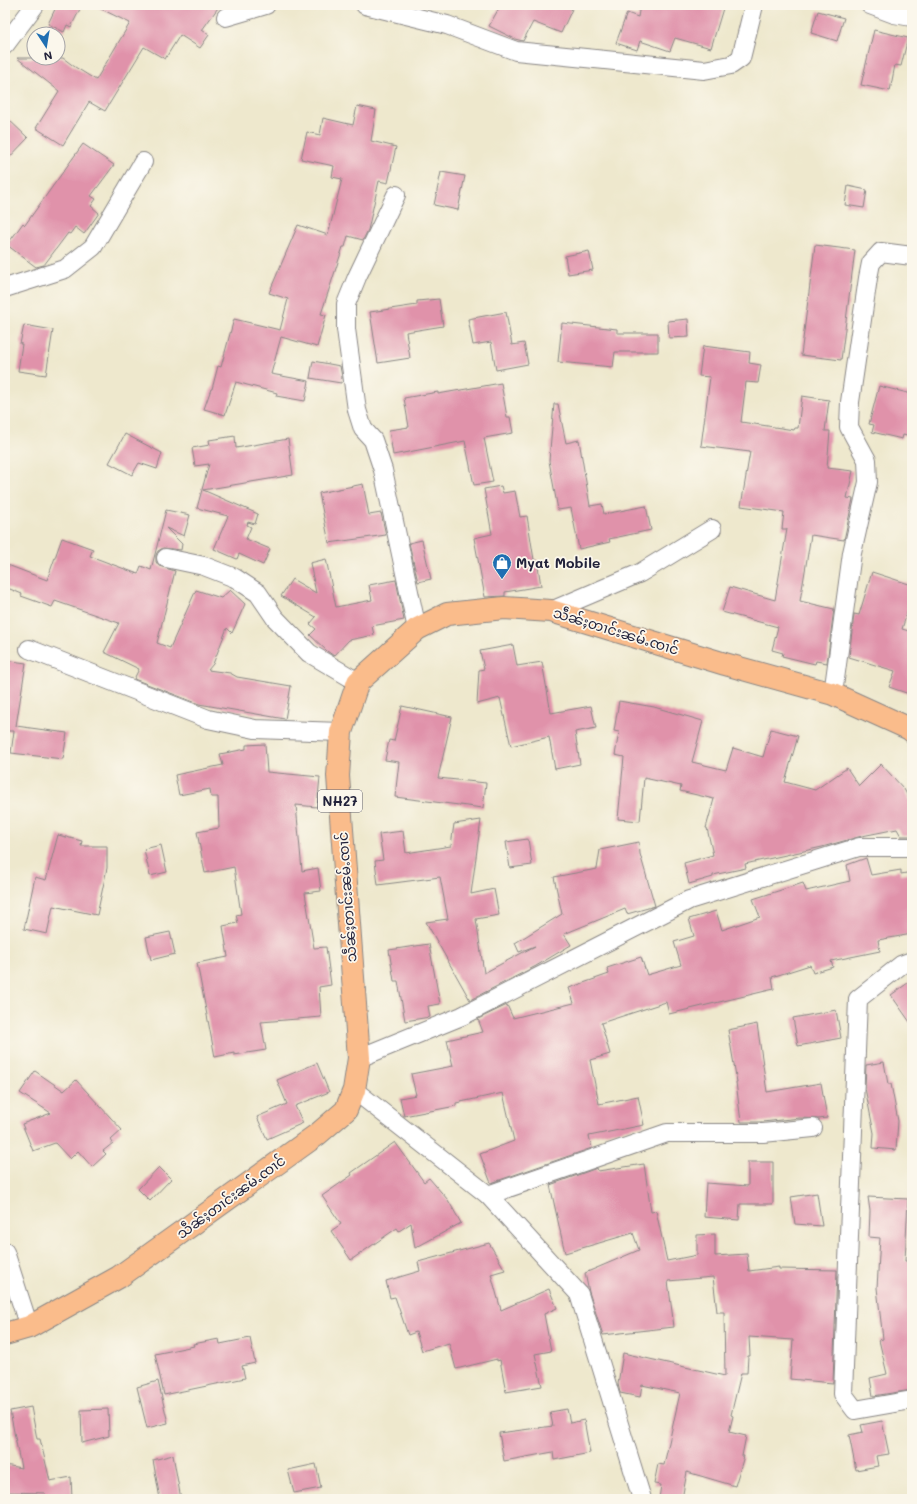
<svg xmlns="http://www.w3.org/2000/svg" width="917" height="1504" font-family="Mali,'Noto Sans Myanmar',sans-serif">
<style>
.building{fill:#e092aa}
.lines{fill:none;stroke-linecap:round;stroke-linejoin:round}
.minor-casing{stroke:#888584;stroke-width:20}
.trunk-casing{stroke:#888584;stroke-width:24}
.minor{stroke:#fff;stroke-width:18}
.trunk{stroke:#fabc8b;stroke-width:22}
.labels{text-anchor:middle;stroke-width:3.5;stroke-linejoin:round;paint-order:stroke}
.shield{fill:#fbf7ec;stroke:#636270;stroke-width:1}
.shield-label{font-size:13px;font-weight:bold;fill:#22223b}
.poi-label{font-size:14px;font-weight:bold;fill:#22223b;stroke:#fbf7ec;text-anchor:start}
.street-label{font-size:14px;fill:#22223b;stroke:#fbf7ec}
</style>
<rect width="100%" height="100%" fill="#fbf7ec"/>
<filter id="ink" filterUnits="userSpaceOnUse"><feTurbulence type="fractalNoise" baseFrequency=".025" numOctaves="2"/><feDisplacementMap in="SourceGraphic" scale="8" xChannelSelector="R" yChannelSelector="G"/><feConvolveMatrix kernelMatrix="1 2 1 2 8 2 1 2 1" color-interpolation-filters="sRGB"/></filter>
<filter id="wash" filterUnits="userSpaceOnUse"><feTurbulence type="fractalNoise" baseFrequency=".012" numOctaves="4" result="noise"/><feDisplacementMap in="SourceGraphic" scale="16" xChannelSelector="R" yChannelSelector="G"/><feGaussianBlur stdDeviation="0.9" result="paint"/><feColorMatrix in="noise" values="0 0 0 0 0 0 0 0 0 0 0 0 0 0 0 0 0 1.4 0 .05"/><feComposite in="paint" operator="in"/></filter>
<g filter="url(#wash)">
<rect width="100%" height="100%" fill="#eee8cd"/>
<g id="blocks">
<g class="building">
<path d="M57 5H82L71 27 67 25 64 32 48 24Z"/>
<path d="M93 5H220L202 30 209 35 200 48 180 35 165 59 144 47 105 111 89 102 63 145 36 128 59 91 17 58H63L75 67 96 80 130 23Z"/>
<path d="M493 5H561L572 9 561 33 533 22 523 41 515 39 489 26 499 8Z"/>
<path d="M640 5H724L711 48 675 38 670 51 640 41 637 50 616 43 627 13 638 17Z"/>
<path d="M818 11 844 18 837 41 811 33Z"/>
<path d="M874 30 908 38 901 66 895 65 890 91 861 85Z"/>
<path d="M357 106 376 110 371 141 396 147 388 183 379 181 368 230 363 240 348 236 345 247H343L321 314 326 315 317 347 281 337 271 374 309 381 305 401 276 396 277 393 236 382 225 415 204 409 211 389H212L218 366 221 367 234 319 280 330 288 299 269 293 298 225 328 235 342 179 332 177 334 166 301 159 307 132 320 135 323 118 353 125Z"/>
<path d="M5 116 28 138 5 162Z"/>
<path d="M83 144 114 165 91 196 96 199 91 206 99 213 84 234 75 227 70 234 68 233 44 265 36 267 7 245 23 223 25 225Z"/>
<path d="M441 172 465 176 458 210 434 205Z"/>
<path d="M848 186 867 190 864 208 845 205Z"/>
<path d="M815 245 855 250 841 360 801 355Z"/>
<path d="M589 251 593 270 568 274 565 256Z"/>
<path d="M439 299 443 326 406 332 410 358 378 363 370 312 417 305V301Z"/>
<path d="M506 312 512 345 524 343 528 364 496 370 491 342 473 345 468 319Z"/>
<path d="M688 319 689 337 669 338 668 321Z"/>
<path d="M562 323 617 329V333H658V352H615L613 367 558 362Z"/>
<path d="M24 325 53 330 46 375 18 371 22 344H20Z"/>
<path d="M703 346 750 352 749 363 761 365 758 383 746 382 741 422 794 430 795 428H798L802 396 829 400 825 431H830L827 468 853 471 847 498 853 499 844 540 811 535 800 601 834 609 827 663 816 661 815 664 782 656 783 653 772 650 778 627 722 612 730 587 775 600 787 529H782L784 512 741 506 750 452 701 446 710 377 699 376Z"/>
<path d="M313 361 340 366 342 377 341 383 310 378Z"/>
<path d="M501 383 507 417H510L513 433 484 438 493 482 474 485 465 441 393 455 389 430 409 427 404 398 438 392V394Z"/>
<path d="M879 386 912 394V437L903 435 902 439 872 432 874 425 869 424Z"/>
<path d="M554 404H558L566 443 579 440 590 506 602 504 604 514 646 506 651 530 609 539 610 542 579 549 571 508 558 510 549 461Z"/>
<path d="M125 434 162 453 157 469 139 463 132 475 109 463Z"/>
<path d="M235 436 236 448 288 439 293 475 203 490 258 514 255 524 248 522 247 525 251 527 246 539 270 549 263 565 239 554 237 559 214 549 228 516 197 508 209 464 195 466 192 448 210 445 209 440Z"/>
<path d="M363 484 369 515 381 513 386 535 329 543 319 493Z"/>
<path d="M501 486 503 493 515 491 520 517 527 516 534 560H537L541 586 505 592V596L485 597 474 538 492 534 484 489Z"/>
<path d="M166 510 190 515 184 536 166 528 182 544 181 550 163 548 158 551 156 555V562L159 566 175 571 157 643 170 648 196 590 221 598 230 590 245 604 232 633 227 628 213 664 208 670 230 673 237 677 291 686 285 719 199 704 134 679 139 669 104 652 119 623 55 601 52 607 21 596 22 594 5 587V564L47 580 62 538 93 549 90 556 138 574 141 566 151 570Z"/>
<path d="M422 540 431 579 418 582 409 543Z"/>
<path d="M326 559 336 607 372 600 369 585 396 580 404 620 372 626 374 635 349 640 334 656 327 651 310 635 316 629 310 624 316 617 281 596 292 579 316 593 310 563Z"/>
<path d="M872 572 912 585V597L902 629 909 631V629H912V695L889 687 895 671 849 657 854 614 859 615Z"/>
<path d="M513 645 517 666 542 662 551 713 591 706 596 728 575 732 580 764 555 769 549 737 511 746 500 698 477 704 479 670 484 669 480 651Z"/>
<path d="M5 660 26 663 16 726 67 733 63 759 11 753 14 731H5Z"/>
<path d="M619 701 654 707 703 721 692 762 726 770 733 748 763 757 771 729 798 736 785 782 815 790 847 768 859 786 881 764 904 789 912 804V836H901L897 829 862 836 822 847 745 864 746 868 713 875V877L689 884 684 863 713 855 707 828H706L714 799 680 791 681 786 644 778 640 821 618 819 624 757 615 755 619 732 614 731Z"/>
<path d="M402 706 452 717 438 778 486 783 483 808 395 797 399 762 385 760 389 740 394 741Z"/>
<path d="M265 744 267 772 320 777 317 807 296 805 302 871 318 868 321 891 305 893 314 948 326 947 331 985 319 987 321 1017 261 1022 266 1050 234 1055V1053L215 1057 197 963 228 957 223 926 238 923 236 915 241 914 234 867 205 873 197 832 219 828 218 797H211L210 789 179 795 175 775 223 765 220 754 246 749V745Z"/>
<path d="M481 820 471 894 494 889 499 915 476 919 484 973 535 946 519 952 515 943 562 914 554 877 597 869 600 850 639 842 640 854 655 906 627 914 625 909 564 934 571 945 536 966 470 1000 426 922 448 919 440 877 378 885 375 861 383 860 379 834 403 831 406 853 451 846 454 824Z"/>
<path d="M58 835 82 841 81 846H107V868L97 915 53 906 47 934 24 929 35 877 46 880Z"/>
<path d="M528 839 532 865 510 868 506 842Z"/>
<path d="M161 845 167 872 150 876 144 849Z"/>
<path d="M866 858 871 875 901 870V874L912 872V934L878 940 880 951 831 961 833 967 813 973 810 965 772 977 774 989 669 1014 666 1002 601 1023 610 1054 590 1060 599 1104 638 1096 644 1125 589 1136 592 1148 491 1183 480 1154 514 1141 503 1093 456 1103V1106L404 1116 400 1098 416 1095 411 1074 453 1066 447 1040 483 1032 478 1019 507 1005 513 1018 574 1003 569 988 609 974 607 968 641 957 647 975 681 965 674 942 694 936 689 919 716 911 722 930 760 917 753 899 803 883 806 891 850 881 847 865Z"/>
<path d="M170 932 175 954 151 960 146 937Z"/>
<path d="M429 944 440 1004 428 1006 430 1017 405 1021 398 981H394L389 950Z"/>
<path d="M912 980V1025L891 995Z"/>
<path d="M836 1010 841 1038 798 1046 793 1018Z"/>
<path d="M757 1024 767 1092 821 1083 827 1118 818 1119 800 1118 762 1122H741L736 1082H737L728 1030Z"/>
<path d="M884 1062 888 1084H891L898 1121 896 1150 873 1148 874 1133 865 1088 866 1065Z"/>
<path d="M317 1063 329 1092 295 1106 303 1123 267 1139 257 1117 287 1104 277 1080Z"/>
<path d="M35 1071 64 1091 76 1080 122 1130 111 1140 113 1143 103 1151 106 1154 92 1167 78 1151 70 1159 55 1143 33 1151 22 1124 51 1113 20 1093Z"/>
<path d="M395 1142 424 1182 429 1178 448 1200 461 1223 415 1248 411 1223 399 1231 397 1228 351 1260 331 1231 341 1224 322 1196 352 1175 351 1173Z"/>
<path d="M748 1162H773V1204H740L739 1220 704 1217 706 1183 748 1186Z"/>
<path d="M644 1164 651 1212 656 1211 667 1261 697 1255V1235L715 1234V1256L747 1254 749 1271 779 1267V1269L837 1270 833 1383 790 1379 793 1340 749 1337 750 1356H748L747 1373H741L731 1415 733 1416 729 1432 746 1436 742 1456H744L735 1486 687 1472 682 1499H659L661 1485 654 1484 658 1464 664 1465 680 1393 642 1385 640 1397 620 1393 618 1384 623 1353 725 1376 724 1312H717L713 1277 668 1281 674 1327 603 1335 589 1292 585 1273 639 1250 633 1233 565 1253 550 1185 597 1168 598 1171Z"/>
<path d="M159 1167 171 1179 150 1201 138 1189Z"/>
<path d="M817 1193 822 1226 795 1224 791 1197Z"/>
<path d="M868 1197 908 1199 905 1261H912V1390L873 1396 870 1378 887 1374 879 1340 883 1339 877 1288 880 1238 869 1237 870 1211Z"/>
<path d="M489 1243 505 1270 491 1274 501 1310 549 1289 557 1308 544 1314 551 1351 535 1354 542 1386 506 1392 500 1360 497 1361V1359L456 1369 449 1343 422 1351 416 1332 408 1335 395 1297 390 1298 386 1281 420 1271 418 1262Z"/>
<path d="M250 1338 255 1363 242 1366 245 1378 164 1395 155 1354 194 1346 193 1344 219 1339 220 1344Z"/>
<path d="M158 1381 168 1423 147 1428 137 1387Z"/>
<path d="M31 1407 37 1439H40L50 1481 71 1477 72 1499H45V1493L5 1492V1465L21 1468 10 1411Z"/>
<path d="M108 1409 109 1436 82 1443 81 1410Z"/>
<path d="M567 1409 570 1423 584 1420 590 1453 554 1460 553 1452 504 1461 499 1433 553 1426 550 1412Z"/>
<path d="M882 1421 889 1454 876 1456 878 1466 856 1470 849 1435 863 1432 861 1425Z"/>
<path d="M173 1455 181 1499H160L153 1460Z"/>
<path d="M316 1464 321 1488 294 1493 288 1470Z"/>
</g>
</g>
</g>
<g filter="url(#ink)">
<use href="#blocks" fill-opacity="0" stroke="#888584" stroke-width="1"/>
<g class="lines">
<defs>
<g id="minor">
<path d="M365 5 447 25 516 51 704 70 731 65 741 58 754 5"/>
<path d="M870 5 894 14 912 17"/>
<path d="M226 17 266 5"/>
<path d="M5 45 35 5"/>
<path d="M396 195 357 277 346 304V329L357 410 363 429 373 440 383 470 417 629"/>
<path d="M5 288 65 269 93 247 143 162"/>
<path d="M166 558 204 566 235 578 258 593 275 618 309 653 358 682"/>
<path d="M551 611 640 573 712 529"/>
<path d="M29 649 208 719 255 729 341 732"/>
<path d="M833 694 852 553 868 482 867 460 849 427 850 402 868 278 871 263 881 252 912 256"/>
<path d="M912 961 901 965 858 999 843 1394 855 1410 912 1400"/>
<path d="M359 1058 462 1016 689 900 859 847H912"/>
<path d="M354 1090 488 1195 579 1294 642 1499"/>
<path d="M488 1195 667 1133H763L813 1128"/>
<path d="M5 1252 29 1327"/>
</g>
<path id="trunk" d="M5 1334 29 1327 119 1277 318 1134 346 1110 354 1090 359 1058 338 776 341 732 358 682 417 629 447 614 504 608 551 611 725 664 833 694 910 729 912 731"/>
</defs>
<use href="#minor" class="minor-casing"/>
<use href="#trunk" class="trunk-casing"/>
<use href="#minor" class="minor"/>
<use href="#trunk" class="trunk"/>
</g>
</g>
<defs>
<symbol id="shop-pin" viewBox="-11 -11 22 30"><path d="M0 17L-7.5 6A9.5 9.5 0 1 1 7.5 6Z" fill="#1f6fb2" stroke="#fbf7ec"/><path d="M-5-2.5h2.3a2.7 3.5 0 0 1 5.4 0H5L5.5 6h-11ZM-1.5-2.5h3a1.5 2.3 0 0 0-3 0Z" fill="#fff"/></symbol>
</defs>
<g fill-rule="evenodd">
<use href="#shop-pin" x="491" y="552" width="22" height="30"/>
</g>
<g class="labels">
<rect class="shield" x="318" y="790" width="44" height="22" rx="3"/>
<g class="shield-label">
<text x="340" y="806">NH27</text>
</g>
<g class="poi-label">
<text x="516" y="568">Myat Mobile</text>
</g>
<g class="street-label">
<text transform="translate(616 631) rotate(17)" y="5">သဵၼ်ႈတၢင်းၼမ်ႉၸၢင်</text>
<text transform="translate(347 897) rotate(-94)" y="5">သဵၼ်ႈတၢင်းၼမ်ႉၸၢင်</text>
<text transform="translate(231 1197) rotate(-36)" y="5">သဵၼ်ႈတၢင်းၼမ်ႉၸၢင်</text>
</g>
</g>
<rect width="917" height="1504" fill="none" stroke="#fbf7ec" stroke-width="20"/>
<g transform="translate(46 46) rotate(168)"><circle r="19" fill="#fbf7ec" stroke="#a4a2a5"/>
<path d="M0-3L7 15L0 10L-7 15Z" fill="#1f6fb2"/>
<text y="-6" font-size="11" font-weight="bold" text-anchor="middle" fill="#22223b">N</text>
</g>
</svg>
